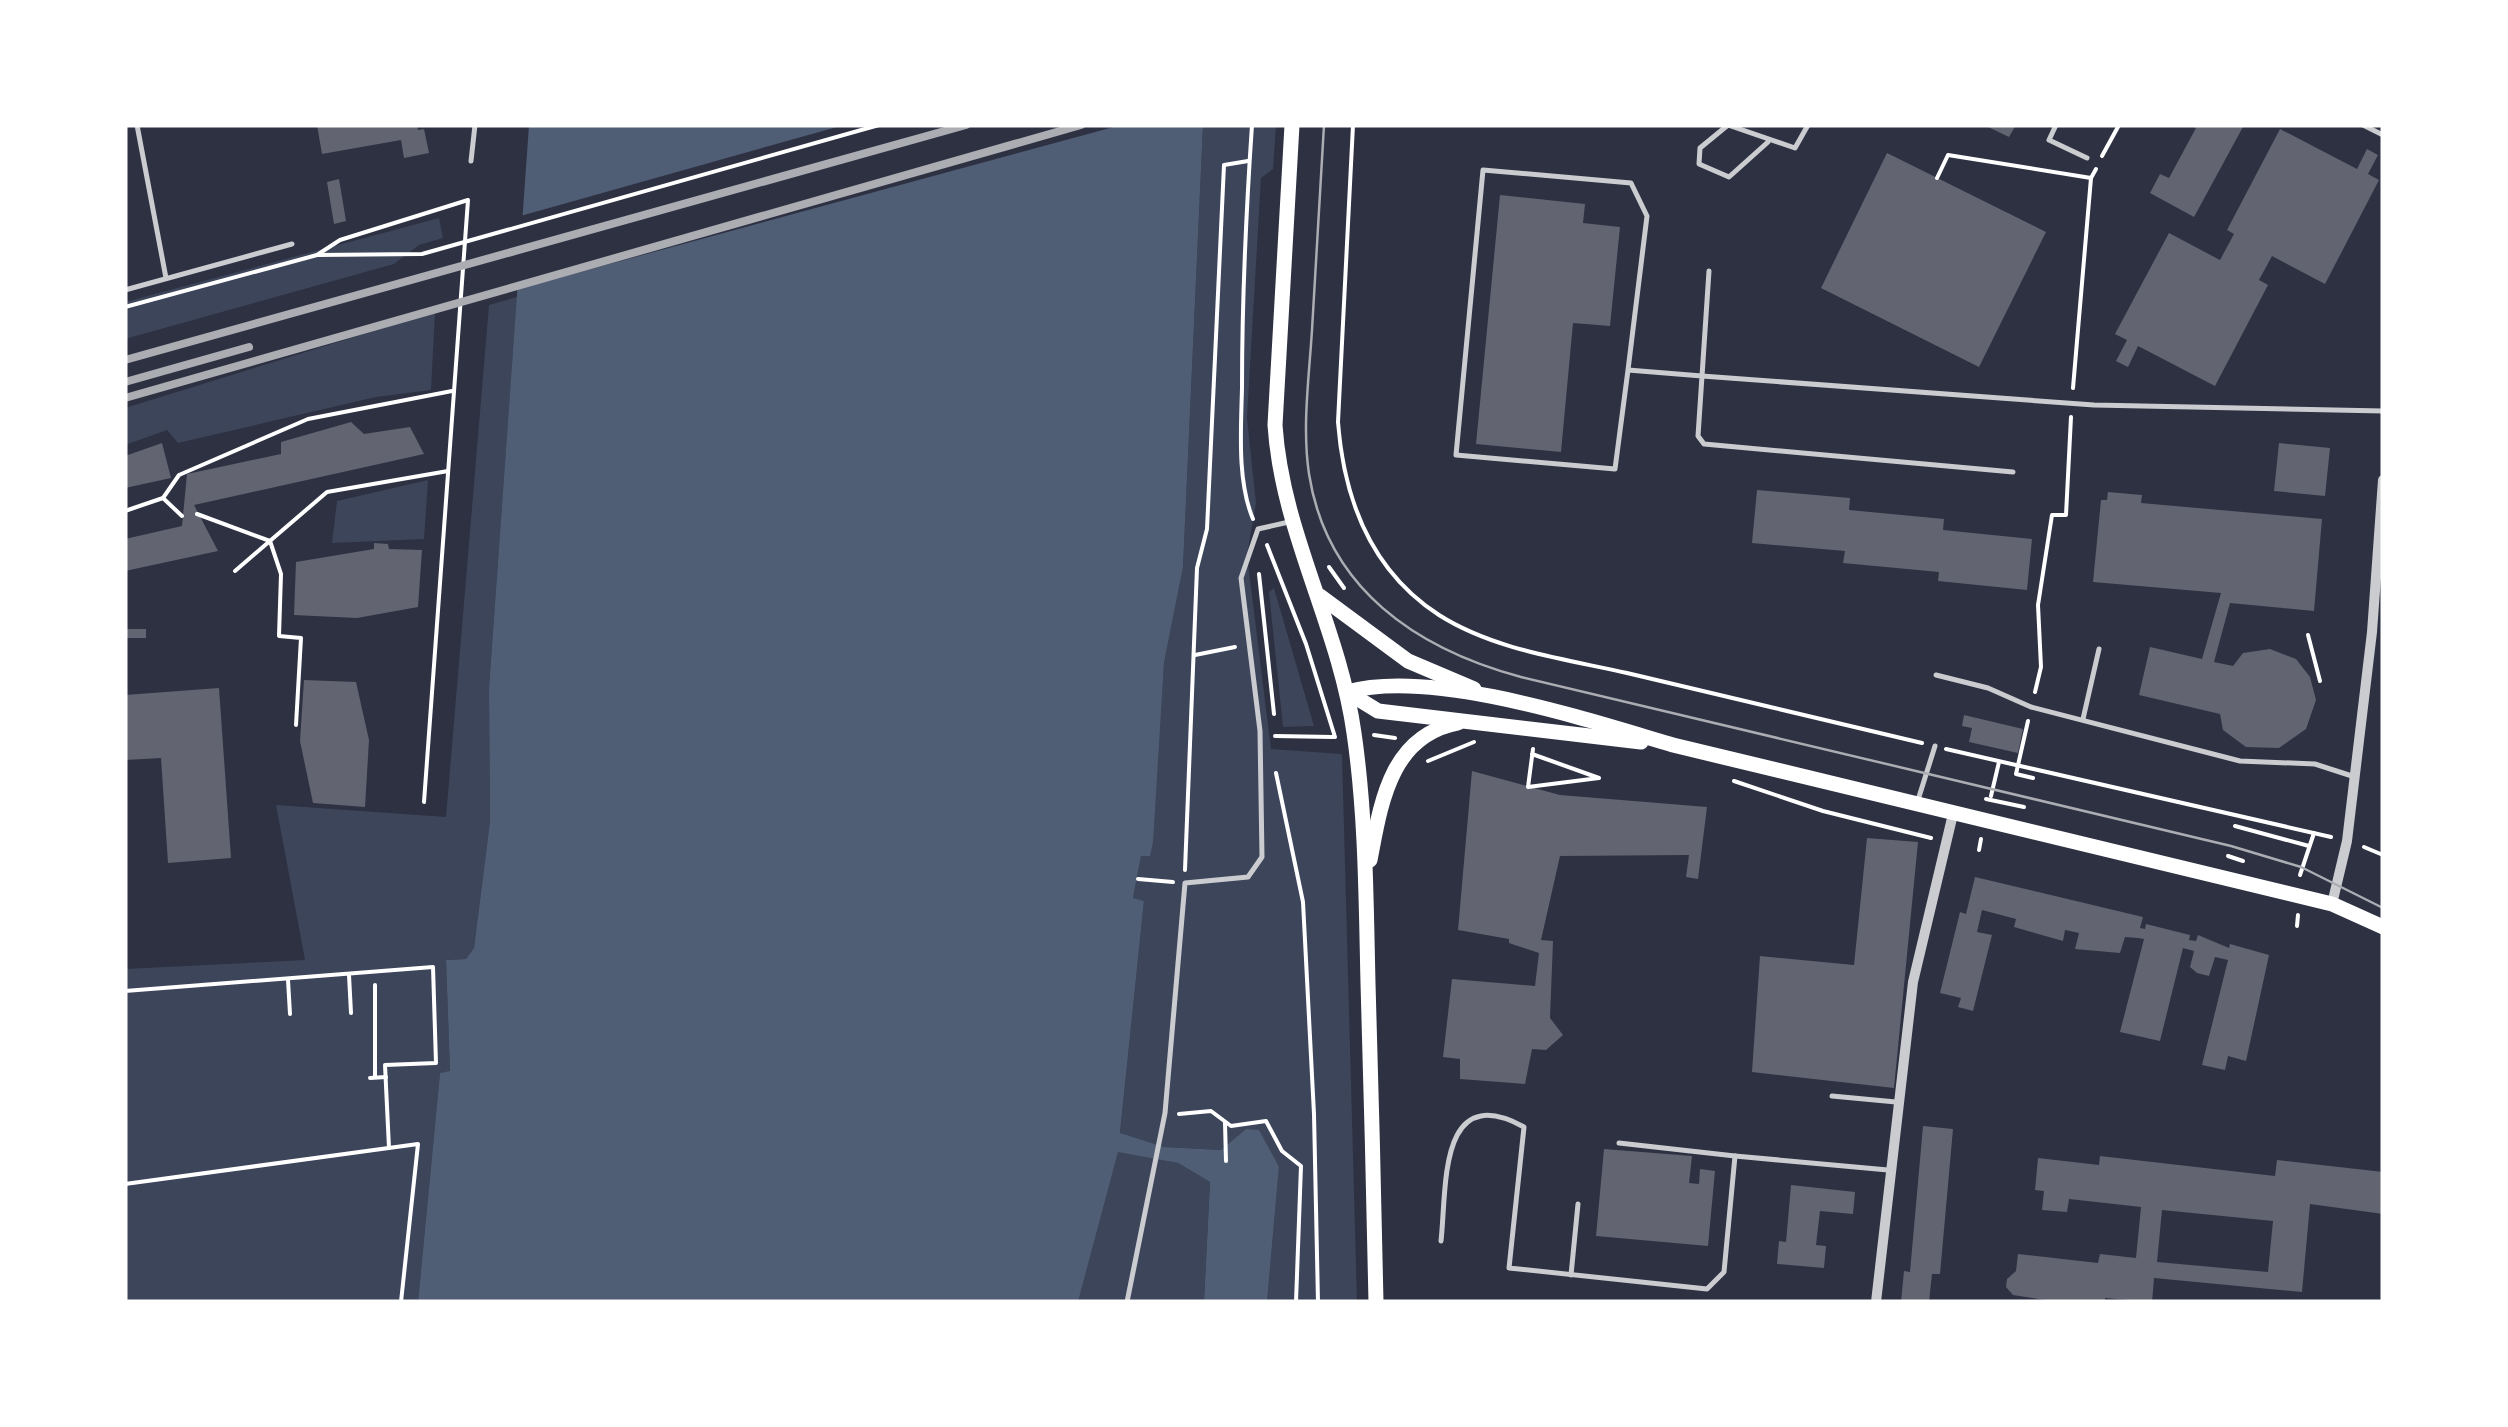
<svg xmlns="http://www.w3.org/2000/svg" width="2508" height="1427" font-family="Karla,sans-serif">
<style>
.green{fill:#3c4559}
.water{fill:#4f5d75}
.pier{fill:#2d3142}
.building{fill:#626471;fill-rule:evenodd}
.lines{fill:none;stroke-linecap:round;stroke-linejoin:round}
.path{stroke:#fff;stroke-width:4}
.service{stroke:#caccd0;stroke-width:5}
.minor{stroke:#caccd0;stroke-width:10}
.secondary{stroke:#fff;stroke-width:15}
.tram{stroke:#abadb3;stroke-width:2.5}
.rail{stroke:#abadb3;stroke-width:8}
</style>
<rect width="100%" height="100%" fill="#2d3142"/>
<g class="green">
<path d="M1203 125H1276L1273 169 1261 178 1247 418 1256 503 1247 555 1271 749 1342 754 1357 1302H1267L1279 1167 1246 1129 1222 1150 1164 1147 1120 1134 1144 901 1133 899 1141 855H1150L1164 663 1183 567Z"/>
<path d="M439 218 443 238 419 245 394 264 125 339V302Z"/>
<path d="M517 297 489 688 490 821 474 948 466 959 446 960 450 1072 440 1073 418 1302H125V969L305 960 276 805 446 817 489 305Z"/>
<path d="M435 312 431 390 376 397 178 443 167 430 125 445V408Z"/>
<path d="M428 480 424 539 332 543 337 501Z"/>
<path d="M1274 588 1314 726 1283 727 1269 592Z"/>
<path d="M1118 1151 1178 1163 1210 1182 1204 1302H1078Z"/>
</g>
<path class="water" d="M529 125H1203L1183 567 1164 663 1153 842 1150 856H1141L1133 898 1144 901 1120 1133 1164 1147 1221 1150 1246 1129 1259 1130 1279 1167 1267 1302H1204L1210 1182 1178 1163 1118 1152 1078 1302H418L440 1073 450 1071 446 960 466 959 474 948 490 821 489 688Z"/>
<path class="pier" d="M844 125H1121L514 290 517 217Z"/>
<g class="building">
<path d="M317 125H417L418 130 424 129 429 153 404 158 401 140 322 154Z"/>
<path d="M1984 125H2016L2009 137Z"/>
<path d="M2189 125H2244L2194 217 2150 193 2160 174 2169 178 2196 128Z"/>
<path d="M2280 129 2357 169 2367 149 2378 155 2368 174 2379 180 2325 284 2272 256 2259 280 2268 285 2215 386 2138 346 2128 367 2116 361 2127 340 2115 334 2169 233 2220 260 2234 234 2227 230Z"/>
<path d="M1887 153 2046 232 1979 367 1821 288Z"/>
<path d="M339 179 346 221 334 224 327 182Z"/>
<path d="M1500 195 1585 204 1583 223 1620 227 1610 326 1573 323 1561 452 1476 444Z"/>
<path d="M351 422 364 434 410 427 424 454 194 505 218 551 125 571V539L182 526 187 474 281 454V442Z"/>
<path d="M162 443 171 478 125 488V456Z"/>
<path d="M2279 443 2330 448 2325 496 2274 491Z"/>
<path d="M1757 490 1850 498 1849 510 1944 519 1943 530 2032 539 2027 590 1938 581 1939 572 1843 563 1845 551 1752 543Z"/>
<path d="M2108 492 2142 495 2141 503 2322 519 2314 611 2230 603 2214 662 2233 666 2243 653 2270 649 2296 659 2310 677 2316 700 2306 729 2279 748 2246 747 2223 730 2220 714 2139 695 2150 647 2202 659 2221 593 2093 582 2101 500H2107Z"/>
<path d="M374 543 388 544 389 549 422 550 418 607 357 618 294 615 296 562 374 549Z"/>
<rect x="125" y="629" width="21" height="9"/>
<path d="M304 680 356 682 369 740 365 807 313 803 300 741Z"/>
<path d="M219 688 231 858 168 863 161 758 125 760V695Z"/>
<path d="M1964 715 2023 729 2018 753 1969 742 1972 728 1962 726Z"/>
<path d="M1472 771 1560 795 1707 807 1698 879 1686 877 1689 855 1560 856 1541 940 1553 941 1550 1018 1563 1035 1546 1050 1532 1049 1525 1084 1460 1079V1059L1443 1057 1452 979 1535 986 1539 953 1509 943V939L1458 930Z"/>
<path d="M1867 838 1918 842 1894 1088 1752 1072 1760 956 1854 965Z"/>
<path d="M1975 877 2143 917 2140 928 2145 929 2146 924 2190 935 2189 940 2196 941 2198 935 2229 948 2230 944 2269 955 2246 1061 2228 1056 2225 1070 2202 1065 2228 960 2215 957 2209 976 2197 973 2190 967 2194 951 2183 948 2160 1041 2120 1032 2144 939 2138 938 2125 937 2120 953 2075 949 2079 933 2065 930 2063 941 2014 927 2016 919 1982 910 1977 932 1992 935 1973 1011 1958 1007 1961 998 1940 993 1960 912 1966 914Z"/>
<path d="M1923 1126 1953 1129 1940 1274H1932L1929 1302H1901L1904 1271 1910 1272Z"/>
<path d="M1604 1149 1692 1156 1689 1183 1699 1184 1700 1169 1715 1171 1708 1246 1596 1236Z"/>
<path d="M2100 1156 2275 1176 2277 1160 2383 1172V1214L2310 1204 2302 1292 2154 1278 2152 1302 2105 1298V1302H2058L2013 1295 2006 1287 2007 1279 2016 1271 2018 1254 2098 1263 2100 1254 2136 1258 2141 1207 2069 1199 2067 1212 2042 1210 2044 1191 2035 1190 2038 1158 2099 1165ZM2162 1210 2273 1221 2268 1272 2157 1262Z"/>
<path d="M1791 1185 1855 1192 1853 1214 1820 1211 1816 1245 1826 1246 1824 1268 1777 1264 1779 1241 1786 1242Z"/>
</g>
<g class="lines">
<g class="path">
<path d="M1252 125C1246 213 1242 300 1242 388 1241 429 1237 481 1253 519"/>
<path d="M1353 125 1338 422C1344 500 1371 571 1439 615 1494 650 1565 659 1627 673 1725 696 1824 720 1922 743"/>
<path d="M2102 156 2119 125"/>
<path d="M1937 178 1948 155 2091 178"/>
<path d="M317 255 340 240 468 200 424 802"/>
<path d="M125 307 317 255 422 254 879 125"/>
<path d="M2073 388 2091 178 2096 169"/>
<path d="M164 499 182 516"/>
<path d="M125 511 163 498 179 475 308 419 452 391"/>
<path d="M197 514 270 541 281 574 279 636 301 638 296 725"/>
<path d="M1267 545 1306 644 1335 737"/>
<path d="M1329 567 1344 588"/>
<path d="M235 571 327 492 448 471"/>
<path d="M1259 574 1274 714"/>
<path d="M2308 635 2320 681"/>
<path d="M1195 655 1235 647"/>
<path d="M2035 692 2041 667 2038 605 2052 515H2066L2071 417"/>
<path d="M2028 721 2016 774 2033 778"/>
<path d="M1374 735 1395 738"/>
<path d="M1275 736 1333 737"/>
<path d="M1946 749 2331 837"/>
<path d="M1532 754 1599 778 1528 787 1533 749"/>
<path d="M1428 761 1474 742"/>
<path d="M1276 773 1303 902 1314 1114 1318 1302"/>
<path d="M1734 781 1823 811 1931 838"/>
<path d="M1991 796 1999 762"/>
<path d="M1986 799 2024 807"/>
<path d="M2235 826 2309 846"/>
<path d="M2364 847 2383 855"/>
<path d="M1979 850 1981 839"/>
<path d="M2228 856 2243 861"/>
<path d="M1185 870 1197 568 1207 529 1224 165 1248 161"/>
<path d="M2300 875 2314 833"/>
<path d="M1138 879 1173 882"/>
<path d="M2297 926 2298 915"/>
<path d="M349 975 351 1013"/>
<path d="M288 980 290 1014"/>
<path d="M375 985V1077"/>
<path d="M125 991 433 967 436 1063 385 1065 389 1148"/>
<path d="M370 1078 386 1077"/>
<path d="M1179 1114 1211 1111 1231 1126 1266 1121 1282 1151 1301 1166 1296 1302"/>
<path d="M1225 1123 1226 1161"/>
<path d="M125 1184 418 1144 401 1302"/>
</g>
<g class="service">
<path d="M137 125 166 278"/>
<path d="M2056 125 2049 140 2087 158"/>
<path d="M2363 125 2383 135"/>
<path d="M1768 142 1729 177 1699 164 1700 148 1728 125 1795 148 1808 125"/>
<path d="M471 161 475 125"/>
<path d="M1709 271 1702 376 2094 405 2383 411"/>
<path d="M125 290 292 244"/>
<path d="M1628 370 1647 216 1631 183 1483 170 1456 455 1615 469 1628 370 1702 376 1698 436 1704 444 2013 472"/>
<path d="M1936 675 1988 688 2031 707 2240 761 2315 764 2352 776"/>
<path d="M2083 719 2099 649"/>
<path d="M1918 800 1935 746"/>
<path d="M1832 1096 1896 1102"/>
<path d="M1619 1143 1735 1156"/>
<path d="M1441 1241C1447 1187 1438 1080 1524 1127L1509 1268 1707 1289 1724 1272 1735 1156 1888 1170"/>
<path d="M1571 1275 1578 1204"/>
<path d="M1127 1302 1165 1113 1185 883 1248 877 1262 857 1260 731 1241 578 1258 529 1289 522"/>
</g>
<g class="minor">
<path d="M2332 904 2347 841 2372 632 2383 480"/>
<path d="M1876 1302 1913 982 1953 814"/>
</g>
<g class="secondary">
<path d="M1292 125 1275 425C1282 533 1339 626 1354 733 1366 815 1366 900 1368 983 1371 1089 1374 1196 1376 1302"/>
<path d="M1320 596 1408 661 1474 689"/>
<path d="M1347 692C1431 668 1588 720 1673 745L2332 904 2383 927"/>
<path d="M1347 692 1378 711 1641 742"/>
<path d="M1370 860C1381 803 1390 736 1458 723"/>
</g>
<path class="tram" d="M1324 125C1320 193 1316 262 1312 330 1309 378 1302 427 1309 474 1327 589 1417 649 1521 677L2231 846 2301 867 2383 908"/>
<g class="rail">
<path d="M125 360 966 125"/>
<path d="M125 382 249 347"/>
<path d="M125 398 1081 125"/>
</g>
</g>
<rect width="2508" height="1427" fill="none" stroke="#ffffff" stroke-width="255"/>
</svg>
